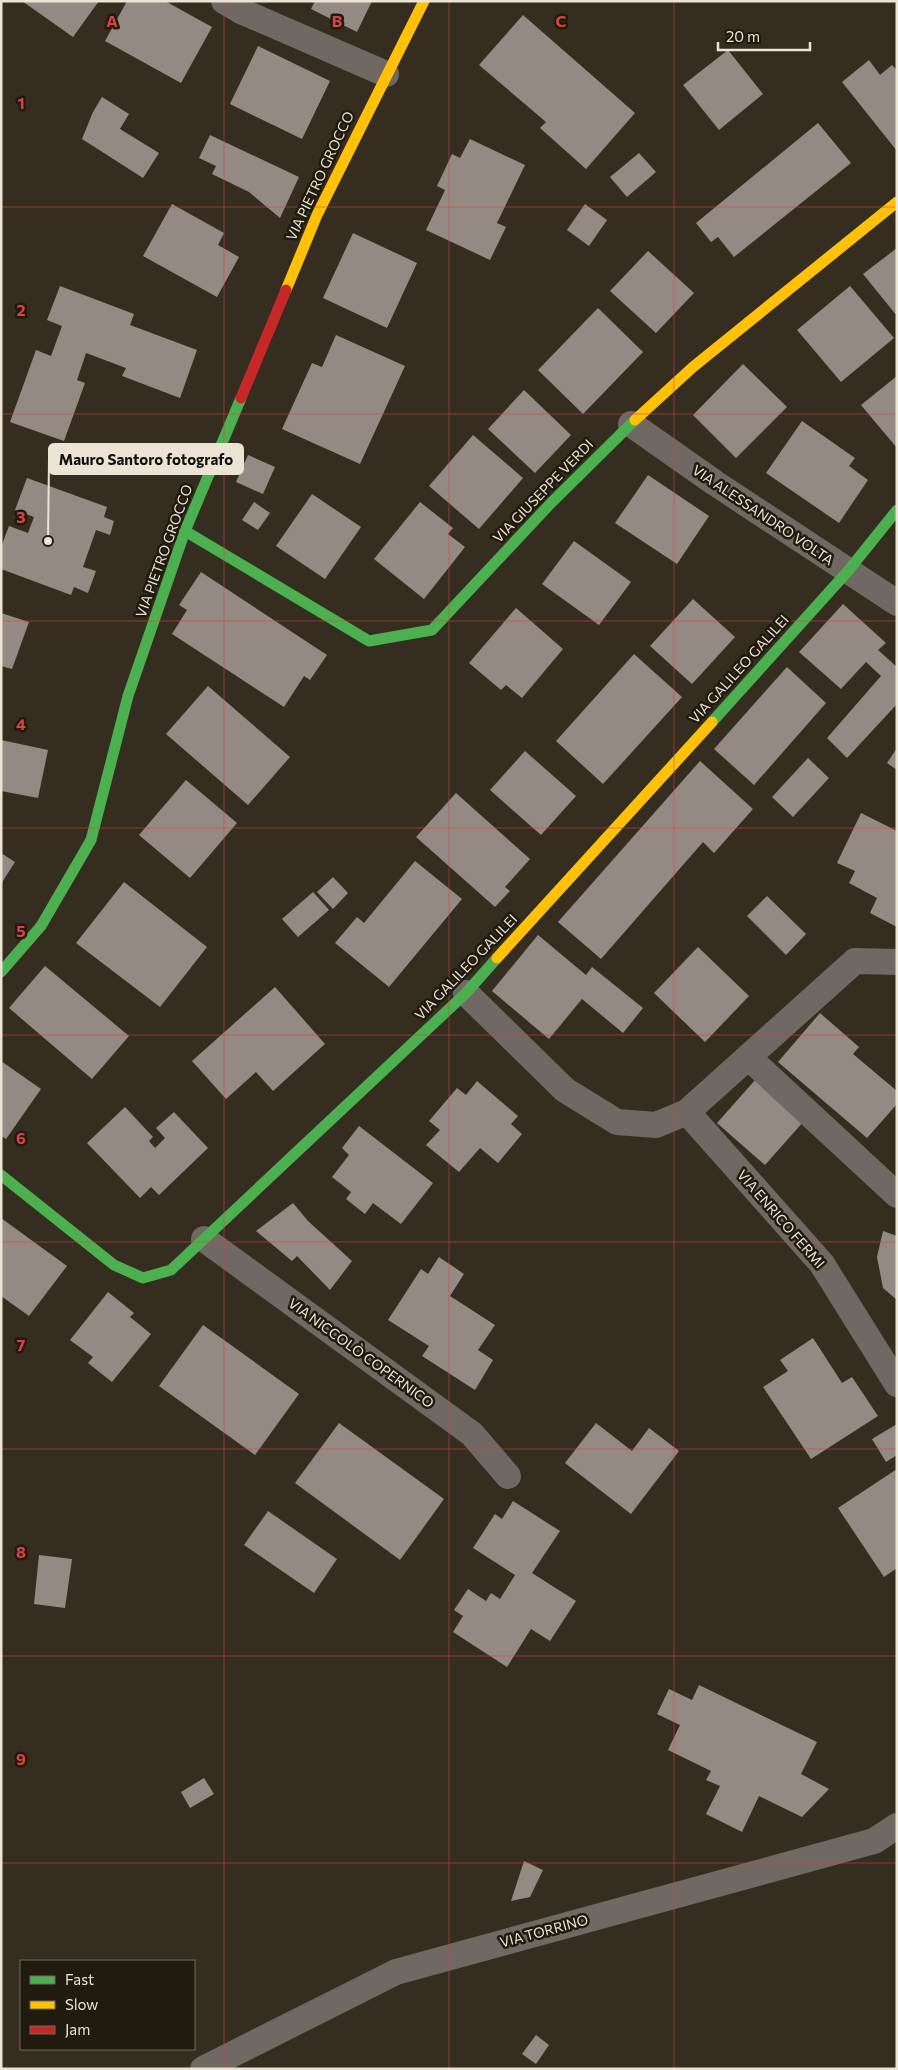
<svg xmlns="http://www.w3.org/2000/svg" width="898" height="2070" font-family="Commissioner,sans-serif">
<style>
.building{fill:#958a83}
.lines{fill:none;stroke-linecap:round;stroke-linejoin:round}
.street{stroke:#706863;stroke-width:26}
.fast{stroke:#4caf50;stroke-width:11}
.slow{stroke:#ffc107;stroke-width:11}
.jam{stroke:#c62828;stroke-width:11}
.grid{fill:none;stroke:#d94442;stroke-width:1;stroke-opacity:0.55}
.labels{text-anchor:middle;stroke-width:5;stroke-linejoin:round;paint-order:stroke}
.street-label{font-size:14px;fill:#ebe3d4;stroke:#201a0f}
.grid-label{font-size:16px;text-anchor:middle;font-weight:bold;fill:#d94442;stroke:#201a0f;stroke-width:5;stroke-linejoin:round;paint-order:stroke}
.leader{fill:none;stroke:#ebe3d4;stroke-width:2}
.callout-dot{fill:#ebe3d4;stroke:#201a0f;stroke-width:2}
.callout{fill:#ebe3d4;stroke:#ebe3d4;stroke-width:2}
.callout-label{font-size:15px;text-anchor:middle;font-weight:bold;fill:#111}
</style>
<rect width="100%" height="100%" fill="#352e20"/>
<g class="building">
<path d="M22 1H99L73 37Z"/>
<path d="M127 1H165L212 27 181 83 105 41Z"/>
<path d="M315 1H372L357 32 311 9Z"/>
<path d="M523 15 635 113 586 169 540 128 546 122 479 65Z"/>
<path d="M258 46 330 81 302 139 230 104Z"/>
<path d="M728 50 763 94 719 130 683 85Z"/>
<path d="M869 60 880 75 892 65 897 70V151L842 82Z"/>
<path d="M102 97 129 114 120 129 159 153 143 178 82 139 93 112Z"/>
<path d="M818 123 851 163 734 257 718 237 711 242 696 223Z"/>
<path d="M210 135 299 177 280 218 249 192 212 174 216 166 199 158Z"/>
<path d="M470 139 525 165 497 223 506 227 490 260 426 230 445 190 437 186 452 154 460 158Z"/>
<path d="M639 153 656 172 627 197 610 177Z"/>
<path d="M172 204 224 233 218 245 239 257 217 297 143 256Z"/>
<path d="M585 204 607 220 589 246 567 230Z"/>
<path d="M353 233 417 263 387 328 323 298Z"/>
<path d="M897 248V316L863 274Z"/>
<path d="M648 251 694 293 656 333 610 291Z"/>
<path d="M60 286 134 314 130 325 197 350 180 398 122 376 126 368 86 353 77 380 85 383 64 441 10 422 36 350 51 356 62 326 47 320Z"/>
<path d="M850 286 894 338 841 382 797 330Z"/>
<path d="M598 308 643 352 583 414 538 370Z"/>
<path d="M336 335 405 366 360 464 282 429 312 363 322 367Z"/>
<path d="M743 364 787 407 736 458 693 415Z"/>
<path d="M897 376V448L861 405Z"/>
<path d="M524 390 571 435 535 473 488 429Z"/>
<path d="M802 421 855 458 849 466 868 480 839 523 766 473Z"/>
<path d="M473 435 523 478 479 529 429 486Z"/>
<path d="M248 455 275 467 263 494 236 482Z"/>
<path d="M648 475 709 516 677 564 615 523Z"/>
<path d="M27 478 107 507 104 517 114 521 110 535 96 530 83 567 96 571 88 593 74 587 71 595 1 569V547L9 526 28 533 34 517 15 510Z"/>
<path d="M312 494 361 527 325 579 276 546Z"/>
<path d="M254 502 270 513 258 530 242 520Z"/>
<path d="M420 502 453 528 448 534 465 547 424 599 374 559Z"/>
<path d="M574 541 631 582 599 625 542 584Z"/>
<path d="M201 572 327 655 310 680 304 676 284 707 172 634 187 610 179 605Z"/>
<path d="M693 599 735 637 692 684 650 646Z"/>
<path d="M843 604 886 643 878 650 897 667V704L847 758 827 738 881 676 866 662 841 689 799 652Z"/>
<path d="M516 608 563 649 522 698 506 685 501 690 469 663Z"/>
<path d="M1 613 29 622 12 669 1 666Z"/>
<path d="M634 654 682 697 603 784 556 741Z"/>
<path d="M787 667 826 703 754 785 714 749Z"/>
<path d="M208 686 290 757 248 805 166 734Z"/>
<path d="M1 740 48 750 38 798 1 791Z"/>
<path d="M897 748V770L887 763Z"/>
<path d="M525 751 576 796 541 835 490 790Z"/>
<path d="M808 758 829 778 793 817 772 797Z"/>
<path d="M700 761 753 809 714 853 703 842 601 959 558 922Z"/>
<path d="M186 780 237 823 190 878 139 835Z"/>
<path d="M456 793 530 859 505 887 510 891 495 907 416 837Z"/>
<path d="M861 813 897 831V927L870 913 877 898 849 883 855 871 837 863Z"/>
<path d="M1 853 15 862 1 884Z"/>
<path d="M415 861 462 899 389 987 335 943 357 917 364 923Z"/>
<path d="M333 877 348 893 333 909 317 892Z"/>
<path d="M124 882 207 947 160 1007 76 943Z"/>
<path d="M313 892 329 910 298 937 282 919Z"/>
<path d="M767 896 806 934 786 955 747 916Z"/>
<path d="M538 935 586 975 592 967 643 1008 623 1033 582 999 549 1039 492 991Z"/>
<path d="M698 947 749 996 705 1042 654 993Z"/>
<path d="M45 966 129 1036 92 1079 9 1008Z"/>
<path d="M275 987 325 1044 273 1091 256 1072 226 1099 192 1061Z"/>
<path d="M820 1013 859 1047 853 1054 897 1091V1104L867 1138 778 1062Z"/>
<path d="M1 1061 41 1089 6 1139 1 1136Z"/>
<path d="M756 1079 804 1121 765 1165 717 1123Z"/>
<path d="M477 1081 518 1116 511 1124 522 1134 498 1163 480 1148 459 1172 426 1145 440 1130 429 1121 457 1088 466 1095Z"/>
<path d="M125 1107 153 1137 149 1141 155 1148 165 1138 156 1128 174 1112 208 1148 159 1195 151 1187 140 1198 87 1143Z"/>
<path d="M359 1126 433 1183 401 1224 373 1203 365 1214 346 1199 351 1192 332 1177 349 1155 342 1148Z"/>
<path d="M293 1203 308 1221 352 1261 330 1290 297 1256 292 1261 256 1231Z"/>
<path d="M1 1218 67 1266 29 1316 1 1296Z"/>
<path d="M883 1231 897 1236V1300L883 1288 877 1257Z"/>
<path d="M439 1257 464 1274 450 1296 495 1325 478 1350 493 1360 475 1390 422 1356 429 1346 388 1320 421 1269 428 1274Z"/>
<path d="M108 1292 134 1313 130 1317 151 1334 112 1382 88 1363 93 1357 70 1340Z"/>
<path d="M203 1325 299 1394 255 1455 159 1386Z"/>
<path d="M813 1338 842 1383 852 1377 878 1416 811 1459 763 1387 788 1371 780 1360Z"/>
<path d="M339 1423 444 1499 400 1560 295 1483Z"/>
<path d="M596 1423 632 1451 649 1428 679 1451 631 1514 565 1463Z"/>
<path d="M897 1424V1455L886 1462 872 1439Z"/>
<path d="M897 1469V1568L884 1577 838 1508Z"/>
<path d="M513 1501 560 1531 532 1573 576 1601 550 1641 531 1629 507 1667 453 1632 463 1616 454 1610 468 1589 486 1601 491 1593 500 1599 515 1575 473 1548 495 1514 502 1519Z"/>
<path d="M268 1511 337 1559 314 1593 244 1545Z"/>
<path d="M39 1555 72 1559 65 1608 34 1604Z"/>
<path d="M699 1685 817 1742 801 1774 829 1789 802 1817 759 1796 742 1832 706 1814 720 1786 706 1780 711 1771 668 1750 680 1725 657 1714 669 1689 692 1700Z"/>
<path d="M204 1778 214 1794 190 1808 181 1792Z"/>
<path d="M524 1861 543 1870 530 1897 511 1901Z"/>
<path d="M536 2035 549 2045 536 2064 522 2054Z"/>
</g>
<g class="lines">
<g class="street">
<path d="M224 1 241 11 386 74"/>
<path d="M631 424 715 483 897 603"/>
<path d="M466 993 565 1090 617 1122 656 1125 687 1112 855 961 897 962"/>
<path d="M748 1057 897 1195"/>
<path d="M687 1112 822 1264 897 1384"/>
<path d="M204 1239 472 1434 508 1476"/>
<path d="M203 2069 396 1972 874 1841 897 1826"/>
</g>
<g class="fast">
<path d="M185 531 369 641 432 630 551 503 635 420"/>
<path d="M712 722 848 571 897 510"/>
<path d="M1 972 41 926 91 840 128 696 185 531 241 398"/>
<path d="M1 1175 114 1265 143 1278 171 1270 466 993 497 958"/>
</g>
<g class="slow">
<path d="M286 290 317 215 424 1"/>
<path d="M635 420 693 367 897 202"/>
<path d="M497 958 712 722"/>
</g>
<path class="jam" d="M241 398 286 290"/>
</g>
<path class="grid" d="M224 1V2069M449 1V2069M674 1V2069M1 207H897M1 414H897M1 621H897M1 828H897M1 1035H897M1 1242H897M1 1449H897M1 1656H897M1 1863H897"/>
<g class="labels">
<g class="street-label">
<text transform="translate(320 176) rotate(-65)" y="5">VIA PIETRO GROCCO</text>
<text transform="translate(543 491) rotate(-46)" y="5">VIA GIUSEPPE VERDI</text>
<text transform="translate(763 515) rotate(34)" y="5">VIA ALESSANDRO VOLTA</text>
<text transform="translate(164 551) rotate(-70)" y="5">VIA PIETRO GROCCO</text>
<text transform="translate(739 669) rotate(-48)" y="5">VIA GALILEO GALILEI</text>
<text transform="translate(466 967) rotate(-46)" y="5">VIA GALILEO GALILEI</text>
<text transform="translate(781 1219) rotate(49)" y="5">VIA ENRICO FERMI</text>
<text transform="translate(361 1353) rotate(36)" y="5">VIA NICCOLÒ COPERNICO</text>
<text transform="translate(544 1931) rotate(-15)" y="5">VIA TORRINO</text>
</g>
</g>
<g class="grid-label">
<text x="112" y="27">A</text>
<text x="337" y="27">B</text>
<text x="561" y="27">C</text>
<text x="21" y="109">1</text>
<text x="21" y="316">2</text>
<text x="21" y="523">3</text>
<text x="21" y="730">4</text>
<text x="21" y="937">5</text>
<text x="21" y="1144">6</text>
<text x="21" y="1351">7</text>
<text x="21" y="1558">8</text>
<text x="21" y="1765">9</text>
</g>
<path class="leader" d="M48 541L49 459"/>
<circle class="callout-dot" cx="48" cy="541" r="5"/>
<rect class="callout" x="49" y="444" width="194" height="30" rx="5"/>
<g class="callout-label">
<text x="146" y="465">Mauro Santoro fotografo</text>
</g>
<rect width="898" height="2070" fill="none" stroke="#ebe3d4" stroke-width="5"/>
<rect x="20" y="1960" width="175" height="90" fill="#201a0f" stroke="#716a5e"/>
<rect x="30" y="1976" width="25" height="8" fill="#4caf50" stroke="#716a5e"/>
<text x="65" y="1985" font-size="15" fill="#ebe3d4">Fast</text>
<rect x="30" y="2001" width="25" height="8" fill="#ffc107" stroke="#716a5e"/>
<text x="65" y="2010" font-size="15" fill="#ebe3d4">Slow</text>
<rect x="30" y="2026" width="25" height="8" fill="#c62828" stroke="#716a5e"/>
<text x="65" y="2035" font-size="15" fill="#ebe3d4">Jam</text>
<path d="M718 42v8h92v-8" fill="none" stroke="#ebe3d4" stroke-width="2.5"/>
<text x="726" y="42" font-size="15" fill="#ebe3d4" stroke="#201a0f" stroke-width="4" paint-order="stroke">20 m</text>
</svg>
